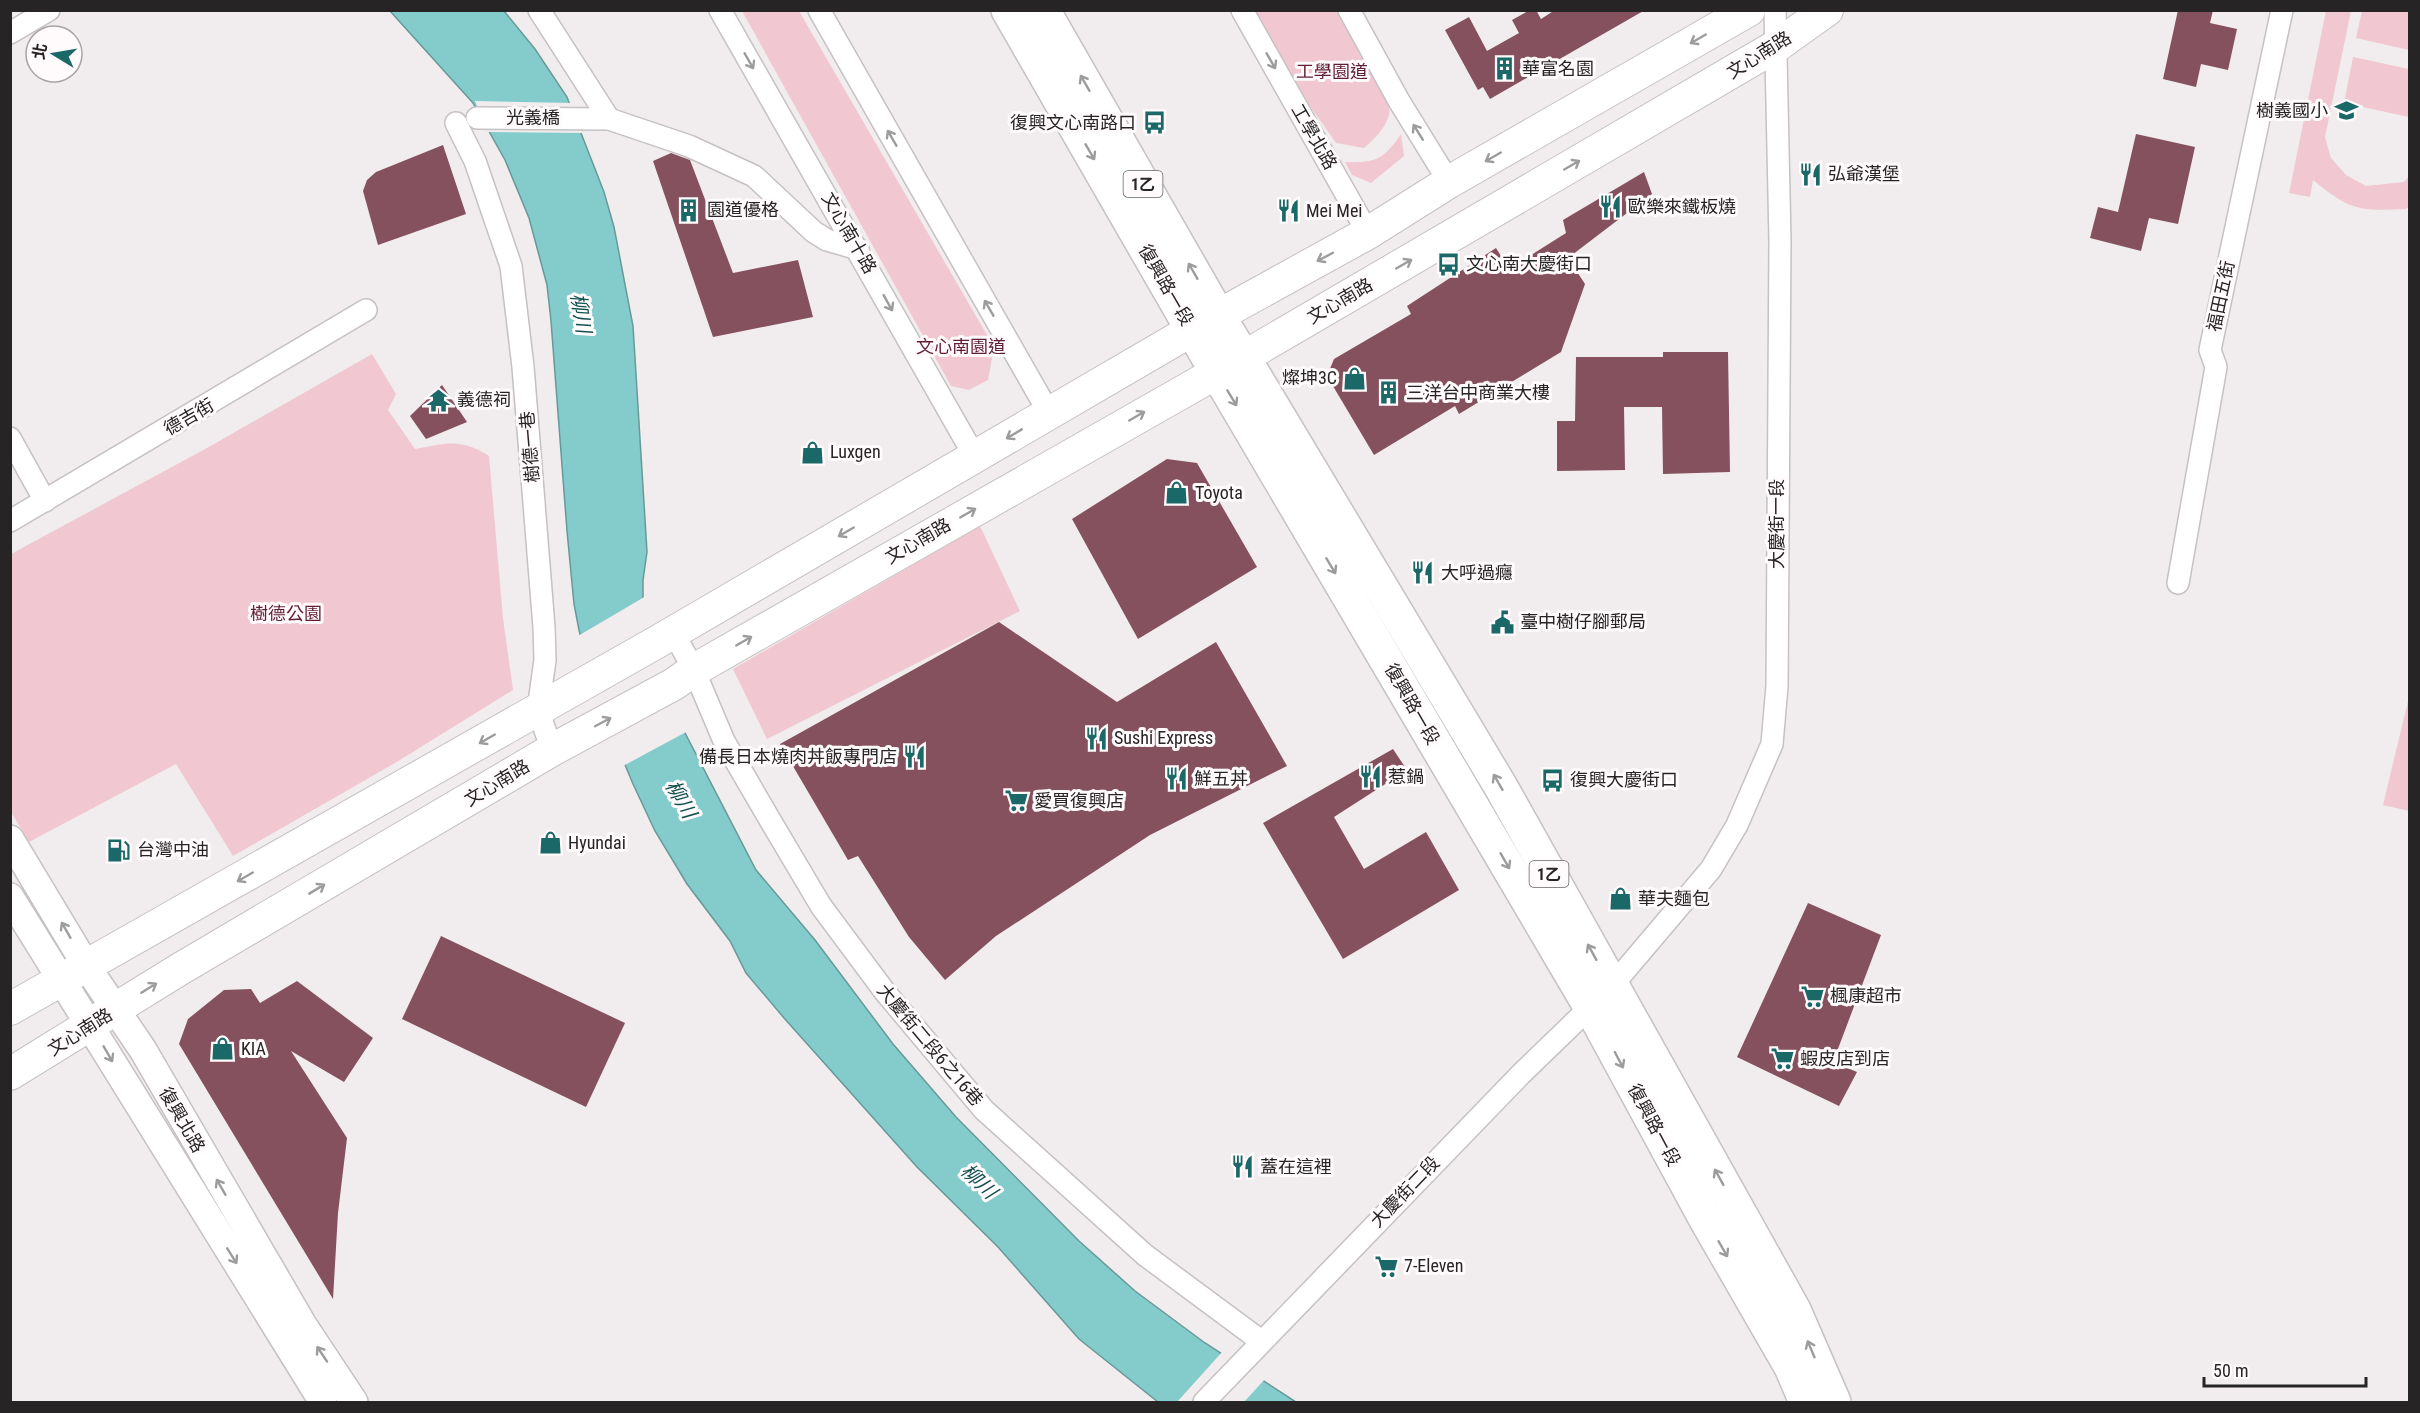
<svg xmlns="http://www.w3.org/2000/svg" width="2420" height="1413" font-family="'Roboto Condensed','Noto Sans TC',sans-serif">
<style>
.green{fill:#f1c8d1}
.water{fill:#84cbcb;stroke:#689999;stroke-width:1.5}
.pier{fill:#f1eced}
.building{fill:#85515e}
.lines{fill:none;stroke-linecap:round;stroke-linejoin:round}
.minor-casing{stroke:#c6c1c2;stroke-width:24}
.tertiary-casing{stroke:#c6c1c2;stroke-width:30}
.secondary-casing{stroke:#c6c1c2;stroke-width:34}
.primary-casing{stroke:#c6c1c2;stroke-width:36}
.minor{stroke:#fff;stroke-width:21}
.tertiary{stroke:#fff;stroke-width:27}
.secondary{stroke:#fff;stroke-width:32}
.primary{stroke:#fff;stroke-width:33}
.oneway{stroke:#9d9c9c}
.labels{text-anchor:middle;stroke-width:6;stroke-linejoin:round;paint-order:stroke}
.shield{fill:#fffafb;stroke:#676464;stroke-width:1.5}
.shield-label{font-size:16px;font-weight:bold;fill:#262424}
.street-label{font-size:18px;fill:#262424;stroke:#fffafb}
.poi-label{font-size:18px;fill:#262424;stroke:#fffafb;text-anchor:start}
.park-label{font-size:18px;fill:#611d34;stroke:#fffafb}
.water-label{font-size:20px;font-style:italic;fill:#115050;stroke:#fffafb}
</style>
<rect width="100%" height="100%" fill="#f1eced"/>
<g class="green">
<path d="M742 11H799L994 347 988 380 969 390 951 386Z"/>
<path d="M1255 11H1338C1350 32 1394 92 1389 115 1385 129 1374 139 1364 148L1336 143 1310 106Z"/>
<path d="M2326 11H2351L2325 137 2331 158 2346 175 2366 186 2404 182 2409 176V207L2406 209C2358 211 2351 211 2313 180L2310 197 2289 193Z"/>
<path d="M2362 11H2409V50L2356 38Z"/>
<path d="M2353 57 2409 69V117L2344 103Z"/>
<path d="M1401 134 1404 156 1371 183 1352 175 1345 162C1376 163 1383 160 1401 134Z"/>
<path d="M372 354 396 394 388 410 415 449C447 443 461 438 489 456L503 618 513 690 395 763 233 856 176 764 29 842 11 812V554L207 448Z"/>
<path d="M980 526 1020 611 767 739 733 669Z"/>
<path d="M2409 697 2410 811H2409L2383 805Z"/>
</g>
<path class="water" d="M390 11H504L535 49 567 97 604 192 614 227 633 326 647 552 643 580V642L683 729 756 870 815 940 893 1044 956 1117 1079 1241 1135 1291 1205 1343 1296 1402H1158L1079 1339 998 1247 917 1167 784 1018 746 973 730 941 687 884 655 831 633 784 596 695 579 630 574 604 567 531 551 321 547 285 529 218 505 160 473 103Z"/>
<g class="pier">
<path d="M475 101 573 103 586 133 488 132Z"/>
<path d="M646 596V641L688 731 623 766 593 696 578 636Z"/>
<path d="M1223 1351 1266 1378 1244 1402H1177Z"/>
</g>
<g class="building">
<path d="M1530 10H1536L1541 19 1555 10H1645L1490 99 1483 87 1478 90 1445 30 1469 17 1487 51 1519 33 1512 20Z"/>
<path d="M2178 10H2213L2210 23 2237 29 2228 70 2201 64 2196 87 2163 79Z"/>
<path d="M2136 134 2195 147 2178 224 2149 218 2141 251 2090 238 2098 207 2118 212Z"/>
<path d="M443 145 466 214 378 245 363 191 367 180 376 172Z"/>
<path d="M671 153 690 160 733 273 798 260 813 317 713 337 653 161Z"/>
<path d="M1644 172 1652 194 1568 258 1585 284 1561 352 1459 414 1455 406 1374 455 1327 376 1334 359 1411 314 1407 306 1496 248 1509 269 1566 233 1563 220Z"/>
<path d="M1663 352H1728L1730 472 1663 474 1662 407H1624L1625 470 1557 471V421H1575L1576 357H1663Z"/>
<path d="M442 385 467 422 426 439 410 416Z"/>
<path d="M1167 459 1197 463 1257 567 1138 639 1072 519Z"/>
<path d="M999 622 1117 702 1216 642 1287 766 1150 835 996 936 945 980 909 937 858 856 848 860 780 744Z"/>
<path d="M1393 749 1407 770 1334 817 1364 869 1426 832 1459 890 1343 959 1263 823Z"/>
<path d="M1808 903 1881 935 1833 1062 1857 1072 1839 1106 1737 1057Z"/>
<path d="M441 936 625 1023 586 1107 402 1019Z"/>
<path d="M297 981 373 1038 344 1082 291 1051 347 1138 338 1213 333 1299 179 1044 188 1019 224 990 251 989 260 1003Z"/>
</g>
<g class="lines">
<defs>
<g id="minor">
<path d="M539 10 609 119"/>
<path d="M720 10 975 457"/>
<path d="M819 10 1049 413"/>
<path d="M1242 10 1368 233"/>
<path d="M1349 10 1399 101 1449 182"/>
<path d="M10 33 49 10"/>
<path d="M477 118 609 119 689 146 754 176 814 232 827 240 858 249"/>
<path d="M456 123 475 161 511 266 523 367 544 627 545 660 538 710 552 750"/>
<path d="M10 438 45 501"/>
<path d="M10 521 366 310"/>
<path d="M2178 583 2216 367 2210 350 2282 10"/>
<path d="M673 632 694 670 724 741 770 820 821 906 885 992 984 1110 1145 1255 1261 1341"/>
<path d="M1204 1402 1521 1074 1611 987 1711 869 1737 825 1772 744 1777 686 1780 241 1775 10"/>
</g>
<g id="tertiary">
<path d="M10 839 87 967 143 1050 303 1325 354 1402"/>
<path d="M10 897 323 1402"/>
</g>
<g id="secondary">
<path d="M10 1009 657 642 1192 330 1368 233 1449 182 1749 10"/>
<path d="M10 1074 180 969 552 750 674 684 694 670 1244 357 1778 45 1827 10"/>
</g>
<g id="primary">
<path d="M1008 10 1216 371 1591 1008 1705 1218 1791 1367 1806 1402"/>
<path d="M1043 10 1218 315 1501 787 1794 1310 1834 1402"/>
</g>
</defs>
<use href="#minor" class="minor-casing"/>
<use href="#tertiary" class="tertiary-casing"/>
<use href="#secondary" class="secondary-casing"/>
<use href="#primary" class="primary-casing"/>
<use href="#minor" class="minor"/>
<use href="#tertiary" class="tertiary"/>
<use href="#secondary" class="secondary"/>
<use href="#primary" class="primary"/>
</g>
<defs><path id="oneway-shaft" d="M-6 0H5M1.5-3L5.5 0L1.5 3" fill="none" stroke-width="1.6" stroke-linecap="round" stroke-linejoin="round" transform="scale(1.5)"/></defs>
<g class="oneway">
<use href="#oneway-shaft" transform="translate(1698 39) rotate(150)"/>
<use href="#oneway-shaft" transform="translate(749 61) rotate(60)"/>
<use href="#oneway-shaft" transform="translate(1271 61) rotate(60)"/>
<use href="#oneway-shaft" transform="translate(1085 83) rotate(-120)"/>
<use href="#oneway-shaft" transform="translate(1418 132) rotate(-122)"/>
<use href="#oneway-shaft" transform="translate(892 138) rotate(-120)"/>
<use href="#oneway-shaft" transform="translate(1090 152) rotate(60)"/>
<use href="#oneway-shaft" transform="translate(1493 157) rotate(150)"/>
<use href="#oneway-shaft" transform="translate(1572 165) rotate(-30)"/>
<use href="#oneway-shaft" transform="translate(1325 257) rotate(152)"/>
<use href="#oneway-shaft" transform="translate(1404 264) rotate(-30)"/>
<use href="#oneway-shaft" transform="translate(1193 271) rotate(-120)"/>
<use href="#oneway-shaft" transform="translate(888 303) rotate(61)"/>
<use href="#oneway-shaft" transform="translate(989 308) rotate(-120)"/>
<use href="#oneway-shaft" transform="translate(1232 398) rotate(59)"/>
<use href="#oneway-shaft" transform="translate(1137 416) rotate(-30)"/>
<use href="#oneway-shaft" transform="translate(1014 434) rotate(149)"/>
<use href="#oneway-shaft" transform="translate(968 513) rotate(-30)"/>
<use href="#oneway-shaft" transform="translate(846 532) rotate(150)"/>
<use href="#oneway-shaft" transform="translate(1331 566) rotate(59)"/>
<use href="#oneway-shaft" transform="translate(744 641) rotate(-30)"/>
<use href="#oneway-shaft" transform="translate(603 722) rotate(-28)"/>
<use href="#oneway-shaft" transform="translate(487 739) rotate(150)"/>
<use href="#oneway-shaft" transform="translate(1498 782) rotate(-120)"/>
<use href="#oneway-shaft" transform="translate(1505 861) rotate(60)"/>
<use href="#oneway-shaft" transform="translate(245 877) rotate(150)"/>
<use href="#oneway-shaft" transform="translate(317 889) rotate(-31)"/>
<use href="#oneway-shaft" transform="translate(66 930) rotate(-120)"/>
<use href="#oneway-shaft" transform="translate(1592 952) rotate(-119)"/>
<use href="#oneway-shaft" transform="translate(149 988) rotate(-32)"/>
<use href="#oneway-shaft" transform="translate(108 1054) rotate(60)"/>
<use href="#oneway-shaft" transform="translate(1619 1060) rotate(62)"/>
<use href="#oneway-shaft" transform="translate(1719 1177) rotate(-119)"/>
<use href="#oneway-shaft" transform="translate(221 1187) rotate(-120)"/>
<use href="#oneway-shaft" transform="translate(1723 1249) rotate(60)"/>
<use href="#oneway-shaft" transform="translate(232 1256) rotate(58)"/>
<use href="#oneway-shaft" transform="translate(1811 1349) rotate(-113)"/>
<use href="#oneway-shaft" transform="translate(322 1354) rotate(-124)"/>
</g>
<defs>
<symbol id="building-bare" viewBox="-9 -9 18 18"><path d="M-4-6H4V6H1V3H-1V6H-4ZM-2.5-4.3h1.7v1.8h-1.7ZM.8-4.3h1.7v1.8H.8ZM-2.5-1h1.7V.8h-1.7ZM.8-1h1.7V.8H.8Z" fill="#1b6869" stroke="#fffafb" stroke-width="2.5" paint-order="stroke"/></symbol>
<symbol id="school-bare" viewBox="-9 -9 18 18"><path d="M0-5L7-2L0 1L-7-2ZM-4 1L0 2.5L4 1V4Q0 6-4 4Z" fill="#1b6869" stroke="#fffafb" stroke-width="2.5" paint-order="stroke"/></symbol>
<symbol id="bus-bare" viewBox="-9 -9 18 18"><path d="M-5-6H5V4H4V6H2V4H-2V6H-4V4H-5ZM-3.5-4V0h7V-4ZM-3.5 1.2v1.5H-2V1.2ZM2 1.2v1.5H3.5V1.2Z" fill="#1b6869" stroke="#fffafb" stroke-width="2.5" paint-order="stroke"/></symbol>
<symbol id="restaurant-bare" viewBox="-9 -9 18 18"><path d="M-5-6h1v4h1v-4h1v4h1v-4h1v5L-1.5 .5V6h-2V.5L-5-1ZM5-6V6H3V1.5H1.5Q1.5-4 5-6Z" fill="#1b6869" stroke="#fffafb" stroke-width="2.5" paint-order="stroke"/></symbol>
<symbol id="shop-bare" viewBox="-9 -9 18 18"><path d="M-5-2.5h2.3a2.7 3.5 0 0 1 5.4 0H5L5.5 6h-11ZM-1.5-2.5h3a1.5 2.3 0 0 0-3 0Z" fill="#1b6869" stroke="#fffafb" stroke-width="2.5" paint-order="stroke"/></symbol>
<symbol id="temple-bare" viewBox="-9 -9 18 18"><path d="M0-6L5-2H3V0L6.5 2.5H4V6H1.5V3h-3V6H-4V2.5H-6.5L-3 0V-2H-5Z" fill="#1b6869" stroke="#fffafb" stroke-width="2.5" paint-order="stroke"/></symbol>
<symbol id="civic-bare" viewBox="-9 -9 18 18"><path d="M-.6-6.5H3V-4.5H.6V-3L4-1V1h2V6H-6V1h2V-1L-.6-3ZM-1.2 2.5V6h2.4V2.5Z" fill="#1b6869" stroke="#fffafb" stroke-width="2.5" paint-order="stroke"/></symbol>
<symbol id="supermarket-bare" viewBox="-9 -9 18 18"><path d="M-6-5.5h2.5l.6 2H6L4.5 2H-2.5L-4.4-4H-6ZM-1.5 3.2a1.3 1.3 0 1 0 .1 0ZM3 3.2a1.3 1.3 0 1 0 .1 0Z" fill="#1b6869" stroke="#fffafb" stroke-width="2.5" paint-order="stroke"/></symbol>
<symbol id="fuel-bare" viewBox="-9 -9 18 18"><path d="M-5.5-6h7V0h2V4h1.3V-2.5L3-4.5l.8-.8L6-3V5H2.5V1h-1V6h-7ZM-4.2-4.7v3.2H.2V-4.7Z" fill="#1b6869" stroke="#fffafb" stroke-width="2.5" paint-order="stroke"/></symbol>
</defs>
<g fill-rule="evenodd">
<use href="#building-bare" x="1488" y="52" width="33" height="33"/>
<use href="#school-bare" x="2330" y="94" width="33" height="33"/>
<use href="#bus-bare" x="1138" y="106" width="33" height="33"/>
<use href="#restaurant-bare" x="1794" y="158" width="33" height="33"/>
<use href="#restaurant-bare" x="1594" y="190" width="33" height="33"/>
<use href="#building-bare" x="672" y="194" width="33" height="33"/>
<use href="#restaurant-bare" x="1272" y="194" width="33" height="33"/>
<use href="#bus-bare" x="1432" y="248" width="33" height="33"/>
<use href="#shop-bare" x="1338" y="362" width="33" height="33"/>
<use href="#building-bare" x="1372" y="376" width="33" height="33"/>
<use href="#temple-bare" x="422" y="384" width="33" height="33"/>
<use href="#shop-bare" x="796" y="436" width="33" height="33"/>
<use href="#shop-bare" x="1160" y="476" width="33" height="33"/>
<use href="#restaurant-bare" x="1406" y="556" width="33" height="33"/>
<use href="#civic-bare" x="1486" y="606" width="33" height="33"/>
<use href="#restaurant-bare" x="1080" y="722" width="33" height="33"/>
<use href="#restaurant-bare" x="898" y="740" width="33" height="33"/>
<use href="#restaurant-bare" x="1354" y="760" width="33" height="33"/>
<use href="#restaurant-bare" x="1160" y="762" width="33" height="33"/>
<use href="#bus-bare" x="1536" y="764" width="33" height="33"/>
<use href="#supermarket-bare" x="1000" y="784" width="33" height="33"/>
<use href="#shop-bare" x="534" y="826" width="33" height="33"/>
<use href="#fuel-bare" x="102" y="834" width="33" height="33"/>
<use href="#shop-bare" x="1604" y="882" width="33" height="33"/>
<use href="#supermarket-bare" x="1796" y="980" width="33" height="33"/>
<use href="#shop-bare" x="206" y="1032" width="33" height="33"/>
<use href="#supermarket-bare" x="1766" y="1042" width="33" height="33"/>
<use href="#restaurant-bare" x="1226" y="1150" width="33" height="33"/>
<use href="#supermarket-bare" x="1370" y="1250" width="33" height="33"/>
</g>
<g class="labels">
<g class="shield">
<rect x="1123.5" y="171" width="39" height="26" rx="4.5"/>
<rect x="1529.5" y="861" width="39" height="26" rx="4.5"/>
</g>
<g class="shield-label">
<text x="1143" y="190">1乙</text>
<text x="1549" y="880">1乙</text>
</g>
<g class="street-label">
<text transform="translate(1759 55) rotate(-32)" y="6">文心南路</text>
<text x="533" y="124">光義橋</text>
<text transform="translate(1314 137) rotate(60)" y="6">工學北路</text>
<text transform="translate(849 233) rotate(60)" y="6">文心南十路</text>
<text transform="translate(1166 285) rotate(60)" y="6">復興路一段</text>
<text transform="translate(2221 296) rotate(-78)" y="6">福田五街</text>
<text transform="translate(1340 301) rotate(-30)" y="6">文心南路</text>
<text transform="translate(189 417) rotate(-30)" y="6">德吉街</text>
<text transform="translate(530 447) rotate(-95)" y="6">樹德一巷</text>
<text transform="translate(1777 524) rotate(-90)" y="6">大慶街一段</text>
<text transform="translate(918 541) rotate(-30)" y="6">文心南路</text>
<text transform="translate(1412 704) rotate(60)" y="6">復興路一段</text>
<text transform="translate(497 783) rotate(-31)" y="6">文心南路</text>
<text transform="translate(80 1032) rotate(-32)" y="6">文心南路</text>
<text transform="translate(930 1045) rotate(50)" y="6">大慶街二段6之16巷</text>
<text transform="translate(182 1120) rotate(60)" y="6">復興北路</text>
<text transform="translate(1654 1125) rotate(62)" y="6">復興路一段</text>
<text transform="translate(1405 1192) rotate(-46)" y="6">大慶街二段</text>
</g>
<g class="poi-label">
<text x="1522" y="75">華富名園</text>
<text x="2328" y="117" text-anchor="end">樹義國小</text>
<text x="1136" y="129" text-anchor="end">復興文心南路口</text>
<text x="1828" y="180">弘爺漢堡</text>
<text x="1628" y="213">歐樂來鐵板燒</text>
<text x="707" y="216">園道優格</text>
<text x="1306" y="217">Mei Mei</text>
<text x="1466" y="270">文心南大慶街口</text>
<text x="1337" y="384" text-anchor="end">燦坤3C</text>
<text x="1406" y="399">三洋台中商業大樓</text>
<text x="457" y="406">義德祠</text>
<text x="830" y="458">Luxgen</text>
<text x="1195" y="499">Toyota</text>
<text x="1441" y="579">大呼過癮</text>
<text x="1520" y="628">臺中樹仔腳郵局</text>
<text x="1114" y="744">Sushi Express</text>
<text x="897" y="763" text-anchor="end">備長日本燒肉丼飯專門店</text>
<text x="1388" y="783">惹鍋</text>
<text x="1194" y="785">鮮五丼</text>
<text x="1570" y="786">復興大慶街口</text>
<text x="1034" y="807">愛買復興店</text>
<text x="568" y="849">Hyundai</text>
<text x="137" y="856">台灣中油</text>
<text x="1638" y="905">華夫麵包</text>
<text x="1830" y="1002">楓康超市</text>
<text x="241" y="1055">KIA</text>
<text x="1800" y="1065">蝦皮店到店</text>
<text x="1260" y="1173">蓋在這裡</text>
<text x="1404" y="1272">7-Eleven</text>
</g>
<g class="park-label">
<text x="1332" y="78">工學園道</text>
<text x="961" y="353">文心南園道</text>
<text x="286" y="620">樹德公園</text>
</g>
<g class="water-label">
<text transform="translate(581 313) rotate(80)" y="7">柳川</text>
<text transform="translate(681 799) rotate(60)" y="7">柳川</text>
<text transform="translate(979 1181) rotate(44)" y="7">柳川</text>
</g>
</g>
<rect width="2420" height="1413" fill="none" stroke="#262424" stroke-width="24"/>
<g transform="translate(54 54) rotate(281)"><circle r="28" fill="#fffafb" stroke="#a8a4a5" stroke-width="1.5"/>
<path d="M0-4.5L10 22L0 15L-10 22Z" fill="#1b6869"/>
<text y="-9" font-size="16" font-weight="bold" text-anchor="middle" fill="#262424">北</text>
</g>
<path d="M2204 1377v9h162v-9" fill="none" stroke="#262424" stroke-width="3"/>
<text x="2213" y="1377" font-size="18" fill="#262424" stroke="#fffafb" stroke-width="4.5" paint-order="stroke">50 m</text>
</svg>
